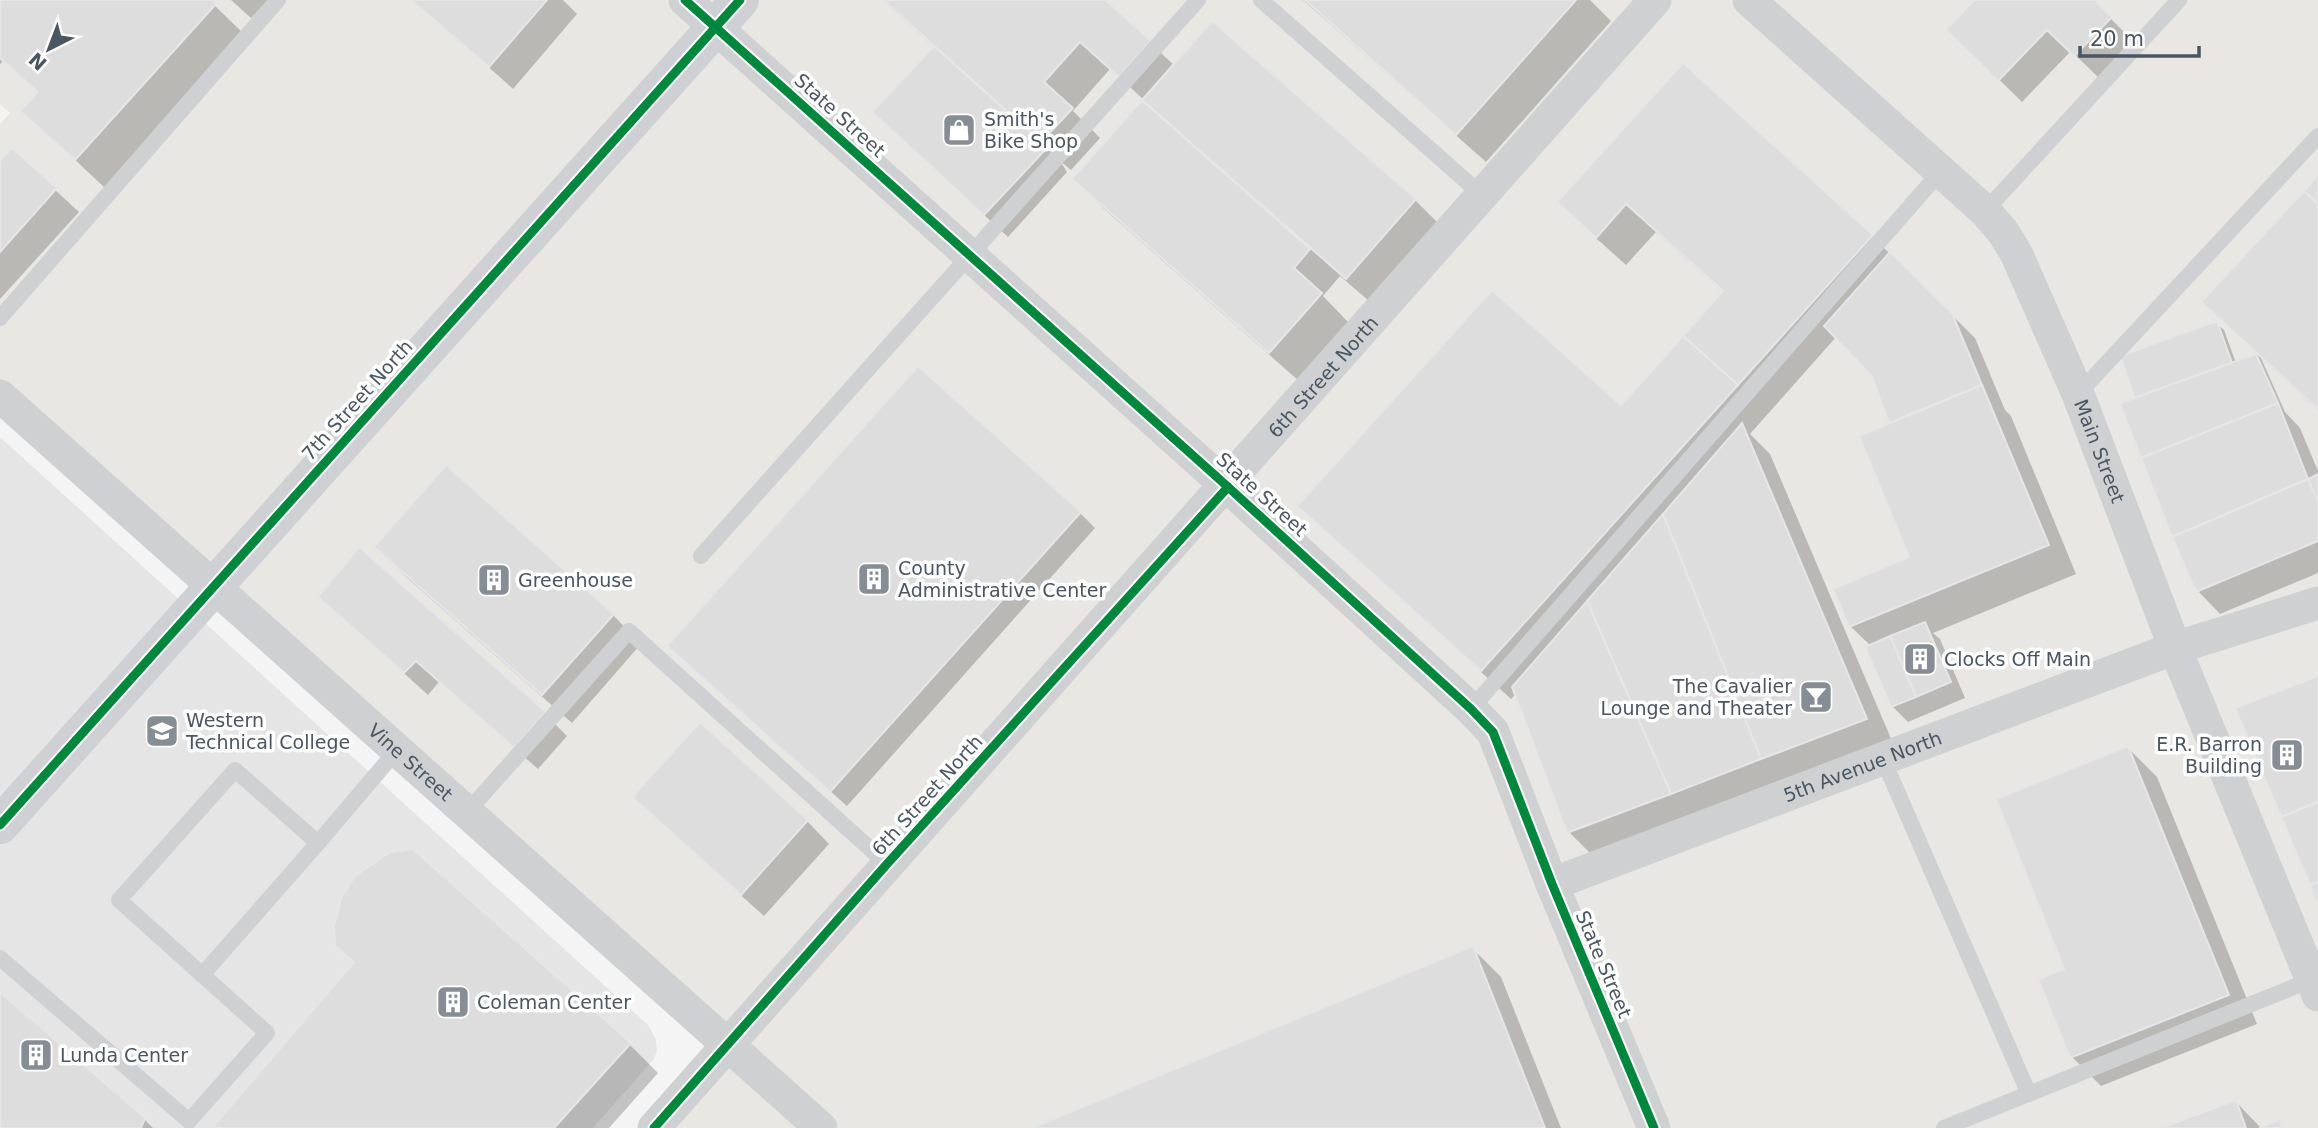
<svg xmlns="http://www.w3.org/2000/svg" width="2318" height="1128" font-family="'DejaVu Sans',sans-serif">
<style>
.commercial{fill:#e8e7e3}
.education{fill:#e6e5e6}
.shadow{fill:#0003}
.building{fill:#ddddde;stroke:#e5e6e7;stroke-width:2}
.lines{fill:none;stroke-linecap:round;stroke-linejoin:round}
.lane{stroke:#ced0d2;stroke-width:16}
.street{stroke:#ced0d2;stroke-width:33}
.secondary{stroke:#ced0d4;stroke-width:38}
.cycleway-casing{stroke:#fff;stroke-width:13}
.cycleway{stroke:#00873e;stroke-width:9}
.labels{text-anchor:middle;stroke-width:7;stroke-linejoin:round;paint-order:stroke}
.street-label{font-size:19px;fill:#4a5661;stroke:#fff}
.poi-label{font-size:19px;fill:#4a5661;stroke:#fff;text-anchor:start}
</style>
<rect width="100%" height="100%" fill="#f4f4f4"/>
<path class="commercial" d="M0 0H2318V1128H654L727 1046 0 396V124L10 113 0 104Z"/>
<path class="education" d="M0 437 648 1025 656 1040 657 1051 653 1060 593 1128H0Z"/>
<g class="shadow">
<path d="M0 0H209L244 34 105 188 23 111 39 93 3 61 0 64Z"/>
<path d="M231 0H268L251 18Z"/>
<path d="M413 0H563L577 14 513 89Z"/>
<path d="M882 0H1104L1175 66 1415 200 1444 229 1376 307 1340 276 1323 296 1349 323 1299 381 1103 208 1074 179 1144 100 1110 69 1073 111 1100 138 1071 170 1060 161 1067 172 1008 237 897 135 935 48Z"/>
<path d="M1303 0H1590L1611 21 1486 162Z"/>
<path d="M1977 0H2092L2133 41 2098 77 2071 51 2022 102 1971 52Z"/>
<path d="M1683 66 1872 236 1975 338 2005 410 2011 416 2076 574 1933 633 1940 639 1965 698 1908 722 1892 706 1871 646 1850 626 1911 558 1891 424 1874 375 1837 336 1750 434 1770 454 1895 748 1592 855 1569 832 1516 694 1511 699 1329 535 1300 506 1621 407 1724 293 1656 232 1626 265 1588 231Z"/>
<path d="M12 150 79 212 0 299V164Z"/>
<path d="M2318 178V410L2261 358 2285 412 2300 428 2318 471V573L2220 614 2198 591 2143 458 2138 399 2216 323 2224 330 2236 363 2258 355 2203 302Z"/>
<path d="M1080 513 1095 528 847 806 685 662Z"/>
<path d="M376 547 613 615 641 644 572 723 405 576Z"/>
<path d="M320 597 545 714 567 736 538 769 439 682 428 695Z"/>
<path d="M2128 748 2157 777 2257 1024 2101 1086 2072 1057 2067 970Z"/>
<path d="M657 820 807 821 829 844 764 916Z"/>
<path d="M337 946 629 1044 658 1073 609 1128H214L355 964Z"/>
<path d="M1472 948 1501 977 1561 1128H1037Z"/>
<path d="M0 994 144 1119 153 1128H0Z"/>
<path d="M2236 1102 2261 1128H2166Z"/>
</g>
<g class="building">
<path d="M0 0H212L216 4 75 160 20 111 38 92 0 58Z"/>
<path d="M411 0H547L489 67Z"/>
<path d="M883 0H1106L1151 41 1119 77 1080 42 1044 82 1073 108 1041 142Z"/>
<path d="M1305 0H1576L1456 135Z"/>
<path d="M1974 0H2095L2112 17 2074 56 2047 30 1998 81 1946 30Z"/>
<path d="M1212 21 1416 199 1346 279 1142 100Z"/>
<path d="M934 46 1041 142 1046 149 984 215 872 112Z"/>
<path d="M1683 63 1873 235 1738 385 1683 336 1723 291 1626 204 1596 238 1557 202Z"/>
<path d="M1142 100 1310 249 1294 268 1322 293 1269 353 1072 179Z"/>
<path d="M12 148 57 188 0 252V161Z"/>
<path d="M2318 175V204L2304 191Z"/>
<path d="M2304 191 2318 204V409L2201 302Z"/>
<path d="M1890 252 1952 313 1982 385 1889 423 1872 376 1824 326Z"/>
<path d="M1492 290 1621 405 1683 336 1738 385 1481 671 1297 506Z"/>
<path d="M2217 321 2232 363 2135 398 2120 356Z"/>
<path d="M2256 354 2278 403 2141 458 2120 403Z"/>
<path d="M918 366 1081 512 830 792 667 646Z"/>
<path d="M1982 385 2049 545 1849 627 1833 589 1909 557 1859 436Z"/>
<path d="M2278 403 2308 479 2172 537 2141 458Z"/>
<path d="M1742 423 1867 719 1761 759 1663 514Z"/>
<path d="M446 465 614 614 542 695 374 547Z"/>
<path d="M2318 474V502L2308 479Z"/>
<path d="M2308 479 2318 502V541L2196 592 2172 537Z"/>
<path d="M1663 514 1761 759 1671 794 1587 601Z"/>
<path d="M359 547 546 712 514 748 416 661 404 673 318 597Z"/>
<path d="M1587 601 1671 794 1567 833 1512 687Z"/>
<path d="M1925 622 1951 682 1916 697 1890 636Z"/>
<path d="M1890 636 1916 697 1891 707 1865 647Z"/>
<path d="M2318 676V802L2281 817 2235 708Z"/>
<path d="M700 722 808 820 741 895 632 797Z"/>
<path d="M2128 746 2229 995 2070 1058 2038 979 2064 969 1996 799Z"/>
<path d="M2318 802V882L2310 885 2281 817Z"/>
<path d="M413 849 631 1043 554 1128H212L354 962 335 946 334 926 342 896 355 876 390 852Z"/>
<path d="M2318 882V905L2310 885Z"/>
<path d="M1473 946 1545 1128H1032Z"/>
<path d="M0 992 145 1118 141 1128H0Z"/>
<path d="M2236 1100 2246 1128H2161Z"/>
<path d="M2279 1120 2282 1128H2259Z"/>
</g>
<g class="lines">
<g class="lane">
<path d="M1261 0 1483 196"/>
<path d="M1985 211 2179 0"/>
<path d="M0 318 278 0"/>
<path d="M2078 394 2318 136"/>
<path d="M701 556 1198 0"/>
<path d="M1471 709 1941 171"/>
<path d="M1883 759 2029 1094"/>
<path d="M467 812 629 631 887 864"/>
<path d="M0 958 189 1121 267 1033 119 900 235 770 318 843 397 750"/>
<path d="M202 975 318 843"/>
<path d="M1944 1128 2316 978"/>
</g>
<g class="street">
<path d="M685 0 1228 487 1471 709 1493 732 1552 884 1654 1128"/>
<path id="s1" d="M1749 0 1985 211 2003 232 2017 255 2078 394 2175 648 2318 995"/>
<path id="s2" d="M0 396 821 1128"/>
<path id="s3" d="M1552 884 2175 648 2318 603"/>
<path id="s4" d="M654 1128C989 753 1324 378 1655 0"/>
</g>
<path class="secondary" d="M0 825 740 0"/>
<defs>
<g id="cycleway">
<path d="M685 0 1228 487 1471 709 1493 732 1552 884 1654 1128"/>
<path d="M0 825 740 0"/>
<path d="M654 1128 887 864 1228 487"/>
</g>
</defs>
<use href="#cycleway" class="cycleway-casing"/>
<use href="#cycleway" class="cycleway"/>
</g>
<defs>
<symbol id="shop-square" viewBox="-11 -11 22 22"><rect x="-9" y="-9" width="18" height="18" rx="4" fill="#868d94" stroke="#fff"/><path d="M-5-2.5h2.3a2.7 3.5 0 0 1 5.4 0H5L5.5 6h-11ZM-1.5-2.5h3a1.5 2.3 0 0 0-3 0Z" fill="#fff"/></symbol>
<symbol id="building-square" viewBox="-11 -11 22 22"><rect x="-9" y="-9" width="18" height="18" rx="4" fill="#868d94" stroke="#fff"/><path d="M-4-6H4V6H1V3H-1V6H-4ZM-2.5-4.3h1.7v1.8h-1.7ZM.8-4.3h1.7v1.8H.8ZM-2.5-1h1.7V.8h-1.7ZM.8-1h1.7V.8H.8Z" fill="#fff"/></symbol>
<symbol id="bar-square" viewBox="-11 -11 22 22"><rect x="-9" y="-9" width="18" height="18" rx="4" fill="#868d94" stroke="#fff"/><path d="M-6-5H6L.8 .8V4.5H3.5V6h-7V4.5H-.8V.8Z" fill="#fff"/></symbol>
<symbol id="university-square" viewBox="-11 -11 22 22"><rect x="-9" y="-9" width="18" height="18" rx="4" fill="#868d94" stroke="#fff"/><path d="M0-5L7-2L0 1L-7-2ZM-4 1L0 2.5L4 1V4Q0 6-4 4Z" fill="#fff"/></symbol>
</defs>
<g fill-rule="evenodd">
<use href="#shop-square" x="940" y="111" width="38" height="38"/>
<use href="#building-square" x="855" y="560" width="38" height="38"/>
<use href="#building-square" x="475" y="561" width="38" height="38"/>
<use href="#building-square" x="1901" y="640" width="38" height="38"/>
<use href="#bar-square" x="1797" y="678" width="38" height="38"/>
<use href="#university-square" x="143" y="712" width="38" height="38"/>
<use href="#building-square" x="2268" y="736" width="38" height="38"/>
<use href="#building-square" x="434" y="983" width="38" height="38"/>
<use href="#building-square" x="17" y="1036" width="38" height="38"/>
</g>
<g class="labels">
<g class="street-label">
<text transform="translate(840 115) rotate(42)" y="7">State Street</text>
<text dy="7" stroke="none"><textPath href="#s4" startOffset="1006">6th Street North</textPath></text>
<text transform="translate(357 400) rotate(-48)" y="7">7th Street North</text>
<text dy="7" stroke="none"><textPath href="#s1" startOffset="584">Main Street</textPath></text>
<text transform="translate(1262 494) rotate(42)" y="7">State Street</text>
<text dy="7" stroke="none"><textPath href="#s2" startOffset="550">Vine Street</textPath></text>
<text dy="7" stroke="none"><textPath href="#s3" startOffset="332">5th Avenue North</textPath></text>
<text transform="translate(927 795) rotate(-48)" y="7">6th Street North</text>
<text transform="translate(1604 964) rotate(67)" y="7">State Street</text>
</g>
<g class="poi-label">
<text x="984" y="126">Smith's<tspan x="984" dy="22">Bike Shop</tspan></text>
<text x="898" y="575">County<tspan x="898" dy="22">Administrative Center</tspan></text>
<text x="518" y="587">Greenhouse</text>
<text x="1944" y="666">Clocks Off Main</text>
<text x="1792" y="693" text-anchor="end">The Cavalier<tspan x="1792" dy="22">Lounge and Theater</tspan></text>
<text x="186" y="727">Western<tspan x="186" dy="22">Technical College</tspan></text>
<text x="2262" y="751" text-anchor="end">E.R. Barron<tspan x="2262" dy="22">Building</tspan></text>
<text x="477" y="1009">Coleman Center</text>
<text x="60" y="1062">Lunda Center</text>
</g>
</g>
<g transform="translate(49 49) rotate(222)" stroke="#ffffff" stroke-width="5" paint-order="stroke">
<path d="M0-5L12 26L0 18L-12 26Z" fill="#4a5661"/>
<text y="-10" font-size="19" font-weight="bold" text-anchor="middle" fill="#4a5661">N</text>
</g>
<path d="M2080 46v10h119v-10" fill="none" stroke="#4a5661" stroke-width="3.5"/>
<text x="2090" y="46" font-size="21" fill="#4a5661" stroke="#ffffff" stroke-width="5" paint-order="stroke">20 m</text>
</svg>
